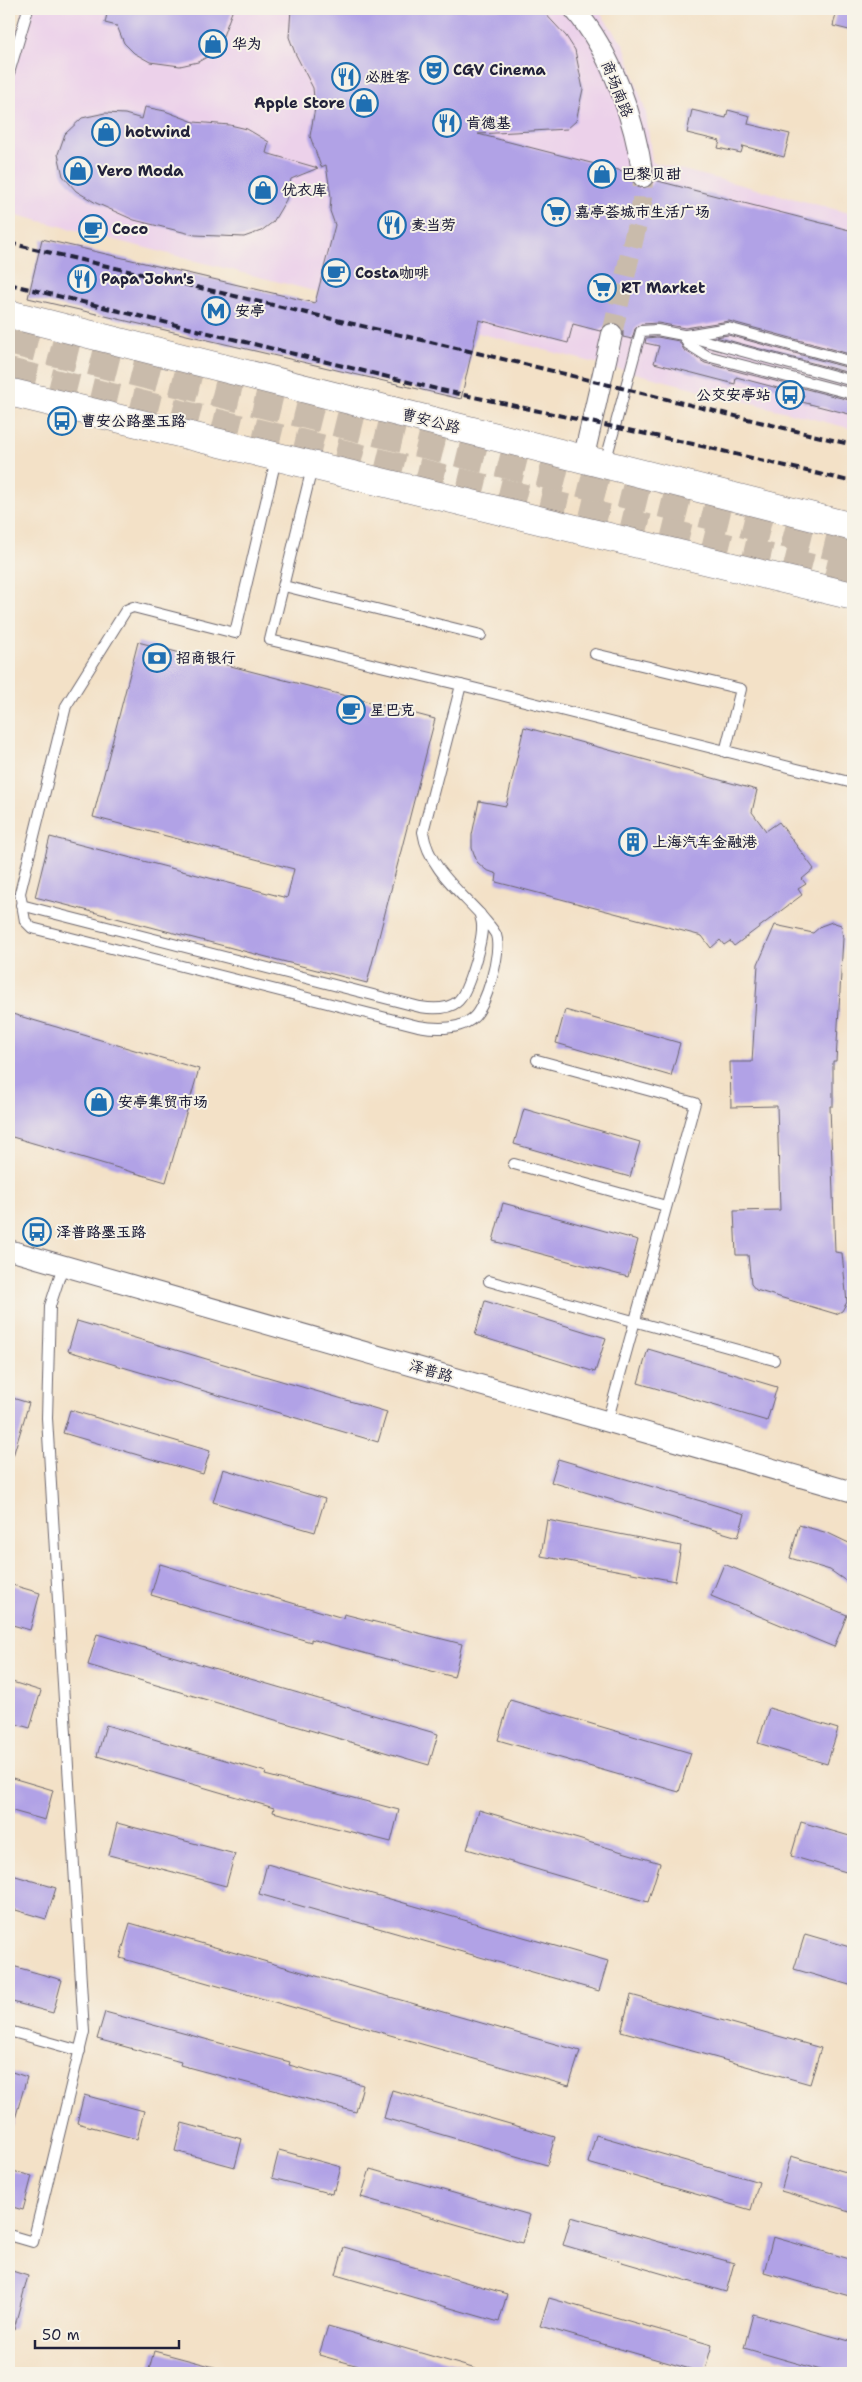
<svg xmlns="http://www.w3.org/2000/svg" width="862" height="2382" font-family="'Shantell Sans','LXGW WenKai TC',sans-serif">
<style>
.built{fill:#ecd1ea}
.building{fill:#b1a2e6}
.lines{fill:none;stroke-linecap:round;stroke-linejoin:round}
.minor-tunnel{stroke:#c9bbab;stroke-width:20;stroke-dasharray:20 10;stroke-linecap:butt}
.trunk-tunnel{stroke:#c9bbab;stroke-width:28;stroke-dasharray:28 14;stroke-linecap:butt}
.service-casing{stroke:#6b656c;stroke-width:12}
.minor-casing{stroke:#6b656c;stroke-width:22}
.secondary-casing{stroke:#6b656c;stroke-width:29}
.service{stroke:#fff;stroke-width:10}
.minor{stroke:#fff;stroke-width:20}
.secondary{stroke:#fff;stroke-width:28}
.rail{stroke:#22223b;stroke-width:4;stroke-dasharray:8 4;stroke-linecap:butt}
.labels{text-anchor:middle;stroke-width:4;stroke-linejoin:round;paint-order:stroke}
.poi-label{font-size:15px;font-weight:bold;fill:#22223b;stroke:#f7f3e8;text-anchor:start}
.street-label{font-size:15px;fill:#22223b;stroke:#f7f3e8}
</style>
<rect width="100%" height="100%" fill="#f7f3e8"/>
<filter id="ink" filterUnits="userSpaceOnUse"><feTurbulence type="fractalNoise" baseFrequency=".02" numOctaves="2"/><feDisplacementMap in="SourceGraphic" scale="10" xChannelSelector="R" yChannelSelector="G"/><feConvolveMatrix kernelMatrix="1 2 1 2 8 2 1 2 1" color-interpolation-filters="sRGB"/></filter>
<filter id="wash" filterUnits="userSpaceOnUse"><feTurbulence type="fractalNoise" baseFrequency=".0096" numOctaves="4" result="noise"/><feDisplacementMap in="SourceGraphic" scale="20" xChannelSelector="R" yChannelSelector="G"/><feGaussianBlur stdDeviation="1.12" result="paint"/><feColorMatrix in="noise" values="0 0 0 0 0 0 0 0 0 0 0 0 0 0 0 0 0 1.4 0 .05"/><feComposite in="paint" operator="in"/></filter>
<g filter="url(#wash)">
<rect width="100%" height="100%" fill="#f3e1c7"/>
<path class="built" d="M23 9H597L624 45 646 113 652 162 853 214V429L9 213V69Z"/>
<g id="blocks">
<g class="building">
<path d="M108 9H233L220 44 212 54 198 62 180 66 150 62 134 53 124 43 117 26 105 23Z"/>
<path d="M291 9H541L566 36 575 50 583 89 576 121 567 129 478 134 630 173 634 184 639 188 650 186 654 180 853 231V355L729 321 685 328 658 323 641 324 635 329 632 339 623 337V330L615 323H608L600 331 573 324 568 343 479 320 461 399 28 298 42 239 315 303 335 225 330 211 331 197 326 165 321 167 310 136 315 108 313 88 295 53 289 37Z"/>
<path d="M837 9H853V31L833 26Z"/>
<path d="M145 107 165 111 194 122 230 125 247 129 269 142 266 153 318 168 291 179 286 200 273 222 261 231 244 237 195 235 134 220 96 203 76 191 63 176 58 154 65 134 82 118 105 113 125 114 142 119Z"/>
<path d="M692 110 726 118 728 110 750 116 748 124 790 134 784 157 743 146 741 153 718 148 720 141 687 133Z"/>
<path d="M728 335 853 369V374L716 337Z"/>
<path d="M657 337 679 341 684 350 705 363 853 401V415L802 402 804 395 736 377 735 384 654 363 659 346 645 343 646 338Z"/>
<path d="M138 642 435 719 367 983 35 897 50 837 287 898 294 869 93 817Z"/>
<path d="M524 727 757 790 752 812 766 831 779 822 814 869 802 879 806 884 798 889 802 895 734 946 730 941 724 945 720 940 711 948 702 936 496 882 497 874 486 870 477 862 472 848V835L479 801 506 806Z"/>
<path d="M832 922 841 925 843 938 836 1061H833V1106H830L835 1252 842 1253 847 1302 842 1311 836 1314 756 1290 751 1284 748 1255H736L734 1211 780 1210 777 1106 731 1107 730 1062H752L758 964 775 925 813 933 821 926Z"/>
<path d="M565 1010 680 1043 671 1076 556 1043Z"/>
<path d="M9 1013 199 1069 166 1182 9 1136Z"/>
<path d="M524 1109 640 1142 630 1177 514 1144Z"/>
<path d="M503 1203 638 1240 628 1277 493 1241Z"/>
<path d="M485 1301 606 1338 595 1372 475 1335Z"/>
<path d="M77 1321 387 1412 378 1442 68 1351Z"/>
<path d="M648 1349 777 1387 767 1421 638 1383Z"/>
<path d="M9 1397 29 1403 13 1456H9Z"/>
<path d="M70 1410 210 1451 203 1474 63 1433Z"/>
<path d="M558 1459 745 1514 738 1537 551 1482Z"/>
<path d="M223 1469 325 1499 315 1532 213 1502Z"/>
<path d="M547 1520 681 1546 675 1581 541 1556Z"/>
<path d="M799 1525 828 1533 853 1545V1586L830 1570 790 1558Z"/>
<path d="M160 1564 343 1618 344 1614 462 1644 454 1677 311 1639V1642L151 1595Z"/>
<path d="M724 1564 847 1615 834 1647 711 1596Z"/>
<path d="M9 1584 40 1593 30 1630 9 1624Z"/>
<path d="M97 1634 438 1734 429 1765 88 1665Z"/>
<path d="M9 1681 41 1691 30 1728 9 1722Z"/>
<path d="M510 1700 691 1753 679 1792 498 1740Z"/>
<path d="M769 1708 838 1729 827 1764 758 1743Z"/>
<path d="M106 1725 266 1772 265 1775 399 1810 391 1842 273 1812 274 1808 97 1756Z"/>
<path d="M9 1777 53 1790 45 1820 9 1810Z"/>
<path d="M479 1810 660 1863 648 1902 467 1849Z"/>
<path d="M801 1822 853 1837V1874L791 1856Z"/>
<path d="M117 1823 235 1854 226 1886 109 1855Z"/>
<path d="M267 1864 608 1961 599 1991 259 1894Z"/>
<path d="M9 1874 56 1888 46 1919 9 1908Z"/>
<path d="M130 1923 580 2051 569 2086 120 1958Z"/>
<path d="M805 1934 853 1948V1986L794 1969Z"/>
<path d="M9 1965 62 1980 53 2013 9 2001Z"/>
<path d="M631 1995 821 2048 810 2084 621 2031Z"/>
<path d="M105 2012 290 2062 289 2065 363 2085 356 2112 180 2065 181 2062 97 2039Z"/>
<path d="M9 2071 27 2077 13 2126 9 2125Z"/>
<path d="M392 2090 555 2137 547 2165 384 2118Z"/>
<path d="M84 2095 144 2111 137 2139 77 2123Z"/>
<path d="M182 2123 242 2139 235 2167 175 2151Z"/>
<path d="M596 2135 759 2182 751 2210 588 2163Z"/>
<path d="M279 2150 341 2167 335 2190 333 2189 332 2194 272 2178Z"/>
<path d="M791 2156 853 2174V2212L781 2191Z"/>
<path d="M370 2169 530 2215 522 2243 361 2197Z"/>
<path d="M9 2170 32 2176 23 2210 9 2206Z"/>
<path d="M571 2217 734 2263 726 2292 563 2245Z"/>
<path d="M773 2237 853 2260V2297L764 2272Z"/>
<path d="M344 2247 507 2294 499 2322 336 2275Z"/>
<path d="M9 2270 28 2276 14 2329H9Z"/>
<path d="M549 2298 712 2345 704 2373 540 2326Z"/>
<path d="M753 2314 853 2342V2373H831L744 2348Z"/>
<path d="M328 2326 476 2369 475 2373H384L319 2355Z"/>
<path d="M154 2351 218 2368 217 2373H148Z"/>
</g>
</g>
</g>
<g filter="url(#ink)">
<use href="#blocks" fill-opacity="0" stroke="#6b656c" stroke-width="1"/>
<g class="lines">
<path class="minor-tunnel" d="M612 334 642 202 643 177"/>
<g class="trunk-tunnel">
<path d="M9 341 853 551"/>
<path d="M9 372 853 578"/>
</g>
<defs>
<g id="service">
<path d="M9 73 28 9"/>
<path d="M683 335 688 344 707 356 853 394"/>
<path d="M686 335 728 328 853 362"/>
<path d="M276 459 235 633 133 607 126 610 66 706 20 893 25 921 32 928 418 1026C435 1029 458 1031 473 1018 486 1007 502 952 496 935 493 928 484 920 480 914"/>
<path d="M605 463 641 331 657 330 683 335 853 381"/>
<path d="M284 586 481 635"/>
<path d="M595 654 741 689 725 752"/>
<path d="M461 685 853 783"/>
<path d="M21 905 420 1007C432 1009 447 1010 457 1002 468 994 483 939 482 925 482 921 480 917 480 914 457 889 428 866 423 832L461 685 270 640 312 468"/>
<path d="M537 1060 695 1103 607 1422"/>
<path d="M514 1164 666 1206"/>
<path d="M489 1281 774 1360"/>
<path d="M9 2031 80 2051"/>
<path d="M9 2235 33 2242 84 2032 47 1418 50 1306 63 1266"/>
</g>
<g id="minor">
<path d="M574 9C612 53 635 120 643 177"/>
<path d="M583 460 612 334"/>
<path d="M9 1250 853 1492"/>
</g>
<g id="secondary">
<path d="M9 314 853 527"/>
<path d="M9 392 853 596"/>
</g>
</defs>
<use href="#service" class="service-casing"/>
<use href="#minor" class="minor-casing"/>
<use href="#secondary" class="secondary-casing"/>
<use href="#service" class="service"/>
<use href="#minor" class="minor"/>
<use href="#secondary" class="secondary"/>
<g class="rail">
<path d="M9 243 524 364 853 445"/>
<path d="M9 284 441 390 693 444 853 482"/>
</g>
</g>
</g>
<defs>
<symbol id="shop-ring" viewBox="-11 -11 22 22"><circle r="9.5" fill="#f7f3e8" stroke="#1f6fb2" stroke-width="1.5"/><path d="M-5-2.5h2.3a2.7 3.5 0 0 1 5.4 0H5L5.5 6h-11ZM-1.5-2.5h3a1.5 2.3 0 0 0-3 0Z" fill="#1f6fb2"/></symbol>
<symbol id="theatre-ring" viewBox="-11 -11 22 22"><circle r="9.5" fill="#f7f3e8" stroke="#1f6fb2" stroke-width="1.5"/><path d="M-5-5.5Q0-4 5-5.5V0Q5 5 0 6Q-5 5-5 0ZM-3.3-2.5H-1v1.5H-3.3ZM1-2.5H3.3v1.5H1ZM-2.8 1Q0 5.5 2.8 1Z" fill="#1f6fb2"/></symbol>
<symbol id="restaurant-ring" viewBox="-11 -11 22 22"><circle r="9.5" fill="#f7f3e8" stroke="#1f6fb2" stroke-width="1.5"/><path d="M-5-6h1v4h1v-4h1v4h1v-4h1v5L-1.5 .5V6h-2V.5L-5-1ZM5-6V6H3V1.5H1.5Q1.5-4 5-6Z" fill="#1f6fb2"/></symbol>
<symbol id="supermarket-ring" viewBox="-11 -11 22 22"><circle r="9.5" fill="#f7f3e8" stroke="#1f6fb2" stroke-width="1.5"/><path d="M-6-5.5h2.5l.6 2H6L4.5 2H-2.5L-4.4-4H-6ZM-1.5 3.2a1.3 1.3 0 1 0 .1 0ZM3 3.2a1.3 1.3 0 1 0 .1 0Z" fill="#1f6fb2"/></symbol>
<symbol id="cafe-ring" viewBox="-11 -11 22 22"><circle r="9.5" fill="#f7f3e8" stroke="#1f6fb2" stroke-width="1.5"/><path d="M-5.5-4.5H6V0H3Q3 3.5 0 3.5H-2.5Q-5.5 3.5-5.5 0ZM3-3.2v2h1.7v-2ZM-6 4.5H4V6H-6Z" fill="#1f6fb2"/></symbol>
<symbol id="metro-ring" viewBox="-11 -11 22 22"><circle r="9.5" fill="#f7f3e8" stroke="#1f6fb2" stroke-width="1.5"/><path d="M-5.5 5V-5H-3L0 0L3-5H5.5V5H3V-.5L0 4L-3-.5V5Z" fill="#1f6fb2"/></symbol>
<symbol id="bus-ring" viewBox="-11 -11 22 22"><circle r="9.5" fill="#f7f3e8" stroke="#1f6fb2" stroke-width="1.5"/><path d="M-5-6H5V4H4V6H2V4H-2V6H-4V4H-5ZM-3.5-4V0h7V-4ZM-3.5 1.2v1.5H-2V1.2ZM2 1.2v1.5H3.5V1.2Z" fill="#1f6fb2"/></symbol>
<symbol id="bank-ring" viewBox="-11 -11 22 22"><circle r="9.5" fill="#f7f3e8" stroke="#1f6fb2" stroke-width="1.5"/><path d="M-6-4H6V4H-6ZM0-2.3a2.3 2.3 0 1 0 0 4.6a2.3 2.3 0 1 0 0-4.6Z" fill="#1f6fb2"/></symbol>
<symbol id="building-ring" viewBox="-11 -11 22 22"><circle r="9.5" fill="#f7f3e8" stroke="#1f6fb2" stroke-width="1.5"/><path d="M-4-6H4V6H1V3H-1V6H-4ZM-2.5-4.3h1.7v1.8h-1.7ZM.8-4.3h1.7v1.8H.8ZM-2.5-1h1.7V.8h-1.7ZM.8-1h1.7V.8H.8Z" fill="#1f6fb2"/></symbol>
</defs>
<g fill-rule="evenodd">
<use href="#shop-ring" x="197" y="28" width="32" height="32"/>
<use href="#theatre-ring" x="418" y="54" width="32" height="32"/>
<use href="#restaurant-ring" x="330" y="61" width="32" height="32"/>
<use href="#shop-ring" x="348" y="87" width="32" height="32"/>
<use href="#restaurant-ring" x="431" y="107" width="32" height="32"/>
<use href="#shop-ring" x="90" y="116" width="32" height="32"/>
<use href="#shop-ring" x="62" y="155" width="32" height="32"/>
<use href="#shop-ring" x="586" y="158" width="32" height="32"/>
<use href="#shop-ring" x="247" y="174" width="32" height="32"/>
<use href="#supermarket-ring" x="540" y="196" width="32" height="32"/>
<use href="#restaurant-ring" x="376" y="209" width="32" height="32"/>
<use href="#cafe-ring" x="77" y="213" width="32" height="32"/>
<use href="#cafe-ring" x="320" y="257" width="32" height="32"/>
<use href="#restaurant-ring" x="66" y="263" width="32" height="32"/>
<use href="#supermarket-ring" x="586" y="272" width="32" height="32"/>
<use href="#metro-ring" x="200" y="295" width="32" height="32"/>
<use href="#bus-ring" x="774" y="379" width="32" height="32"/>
<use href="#bus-ring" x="46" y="405" width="32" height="32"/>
<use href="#bank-ring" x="141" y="642" width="32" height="32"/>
<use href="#cafe-ring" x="335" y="694" width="32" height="32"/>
<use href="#building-ring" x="617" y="826" width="32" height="32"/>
<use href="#shop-ring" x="83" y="1086" width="32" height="32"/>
<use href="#bus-ring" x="21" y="1216" width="32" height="32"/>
</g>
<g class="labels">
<g class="poi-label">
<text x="232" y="49">华为</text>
<text x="453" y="75">CGV Cinema</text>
<text x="365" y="82">必胜客</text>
<text x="345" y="108" text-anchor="end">Apple Store</text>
<text x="466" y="128">肯德基</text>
<text x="125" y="137">hotwind</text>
<text x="97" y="176">Vero Moda</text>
<text x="621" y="179">巴黎贝甜</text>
<text x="282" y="195">优衣库</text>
<text x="575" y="217">嘉亭荟城市生活广场</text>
<text x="411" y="230">麦当劳</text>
<text x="112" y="234">Coco</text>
<text x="355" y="278">Costa咖啡</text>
<text x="101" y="284">Papa John's</text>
<text x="621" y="293">RT Market</text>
<text x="235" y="316">安亭</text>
<text x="771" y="400" text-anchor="end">公交安亭站</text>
<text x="81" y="426">曹安公路墨玉路</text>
<text x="176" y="663">招商银行</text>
<text x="370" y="715">星巴克</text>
<text x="652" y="847">上海汽车金融港</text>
<text x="118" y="1107">安亭集贸市场</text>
<text x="56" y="1237">泽普路墨玉路</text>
</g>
<g class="street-label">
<text transform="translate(617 89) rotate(68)" y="5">商场南路</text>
<text transform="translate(431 421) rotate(14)" y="5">曹安公路</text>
<text transform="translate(431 1371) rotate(16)" y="5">泽普路</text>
</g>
</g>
<rect width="862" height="2382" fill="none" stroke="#f7f3e8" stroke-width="30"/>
<path d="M35 2340v8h144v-8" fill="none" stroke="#22223b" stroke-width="2.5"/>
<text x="42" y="2340" font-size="15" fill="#22223b" stroke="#f7f3e8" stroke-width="4" paint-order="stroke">50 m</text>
</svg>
